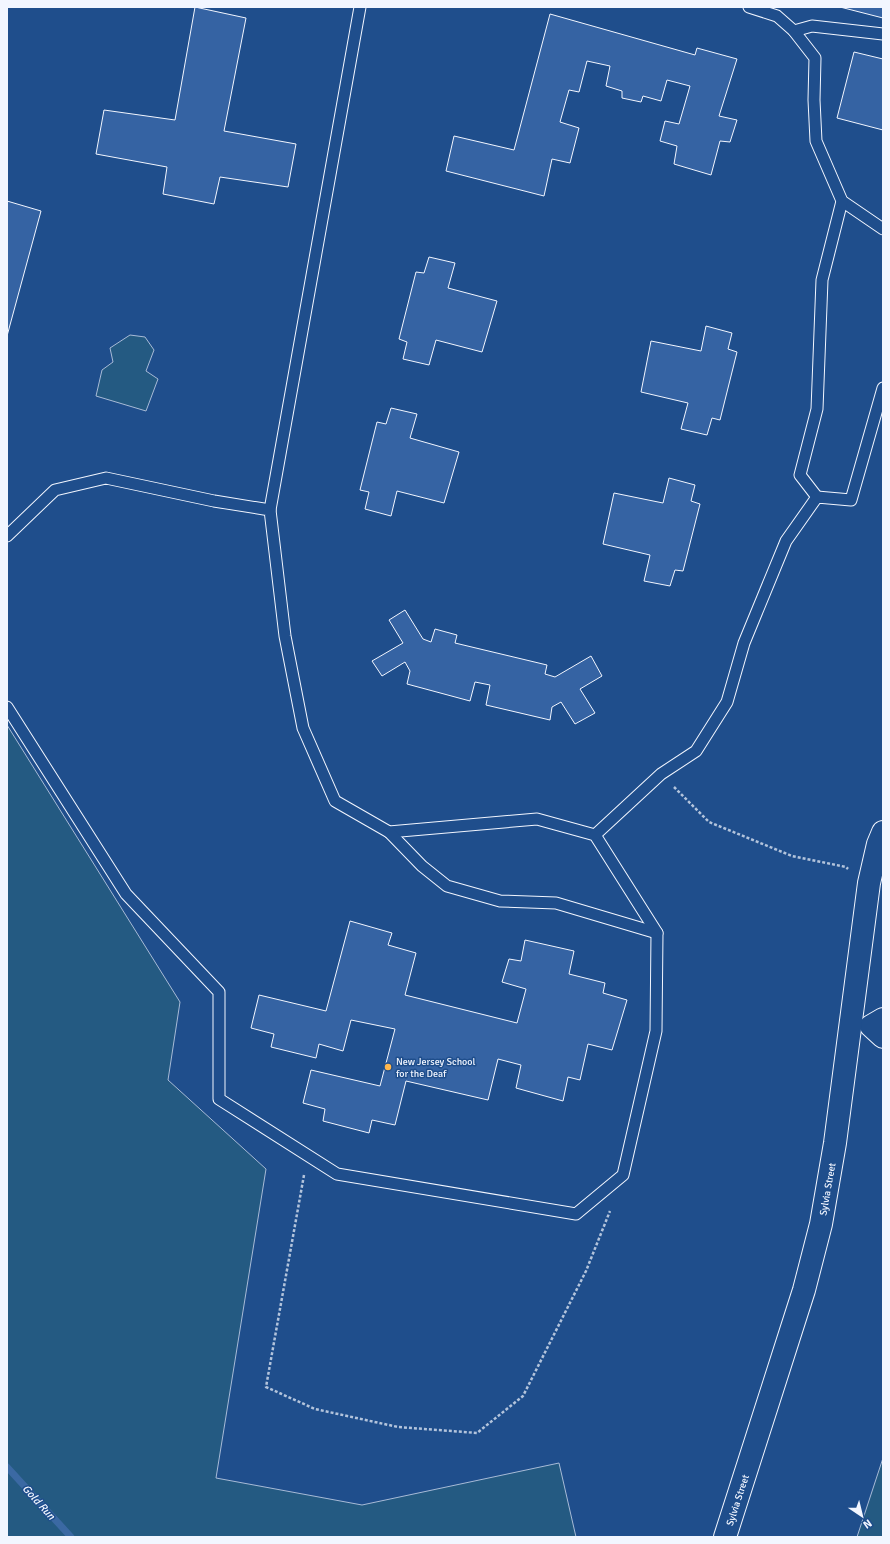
<svg xmlns="http://www.w3.org/2000/svg" width="890" height="1544" font-family="Signika,sans-serif">
<style>
.green{fill:#245a82;stroke:#a8bbd7}
.lines{fill:none;stroke-linecap:round;stroke-linejoin:round}
.stream{stroke:#3b69a3;stroke-width:7}
.building{fill:#3563a3;stroke:#f2f6ff}
.service-casing{stroke:#f2f6ff;stroke-width:13}
.minor-casing{stroke:#f2f6ff;stroke-width:24}
.path{stroke:#b3c4dc;stroke-width:2.5;stroke-dasharray:3 2;stroke-linecap:butt}
.service{stroke:#1f4e8c;stroke-width:11}
.minor{stroke:#1f4e8c;stroke-width:22}
.poi-dot{fill:#ffb74d;stroke:#1f4e8c;stroke-width:1.5}
.labels{text-anchor:middle;stroke-width:3;stroke-linejoin:round;paint-order:stroke}
.poi-label{font-size:10px;fill:#f2f6ff;stroke:#1f4e8c;text-anchor:start}
.street-label{font-size:10px;fill:#f2f6ff;stroke:#1f4e8c}
.water-label{font-size:11px;font-style:italic;fill:#f2f6ff;stroke:#1f4e8c}
</style>
<rect width="100%" height="100%" fill="#1f4e8c"/>
<g class="green">
<path d="M130 335 145 337 154 350 146 371 158 379 146 411 96 396 102 370 113 362 110 348Z"/>
<path d="M7 725 180 1002 168 1080 266 1169 216 1478 362 1505 559 1463 576 1537H7Z"/>
<path d="M883 1458V1537H857Z"/>
</g>
<g class="lines">
<path class="stream" d="M7 1467 71 1537"/>
</g>
<g class="building">
<path d="M195 7 246 18 224 131 296 144 288 187 220 177 214 204 163 194 167 167 96 154 104 110 175 120Z"/>
<path d="M840 7H883V18Z"/>
<path d="M550 14 695 55 697 48 737 59 719 116 737 120 730 142 720 141 711 175 674 164 677 146 660 141 665 121 679 124 690 86 667 80 661 101 643 96 641 102 622 98V91L606 86 610 66 587 61 579 92 569 90 560 122 579 128 570 163 552 159 544 196 446 171 454 136 514 150Z"/>
<path d="M854 52 883 59V130L837 118Z"/>
<path d="M7 201 41 211 7 336Z"/>
<path d="M429 257 455 263 448 288 497 301 482 352 436 340 429 365 403 359 407 342 399 339 416 272 424 273Z"/>
<path d="M706 326 732 333 728 349 737 352 720 420 712 418 707 435 681 429 688 403 641 392 651 341 701 351Z"/>
<path d="M391 408 417 414 410 438 459 452 444 503 397 491 391 516 365 509 369 492 360 490 377 422 386 424Z"/>
<path d="M669 478 695 485 691 501 700 504 683 571 675 570 670 586 644 581 650 555 603 544 614 493 663 503Z"/>
<path d="M405 610 423 639 431 642 435 629 457 635 455 643 547 665 545 674 555 677 591 656 602 676 580 689 595 713 575 724 561 702 552 707 550 720 486 705 490 685 475 682 470 701 407 684 410 671 405 662 382 676 372 661 403 643 389 620Z"/>
<path d="M350 921 392 933 388 945 416 953 405 995 517 1023 526 989 502 982 509 959 521 961 525 940 574 951 569 974 605 983 603 993 627 1000 612 1050 588 1044 580 1080 568 1077 563 1101 516 1088 521 1065 498 1059 488 1100 406 1081 395 1125 372 1120 369 1133 323 1121 325 1109 303 1103 311 1070 380 1086 395 1029 351 1020 343 1051 319 1044 316 1058 271 1047 274 1034 251 1028 259 995 326 1011Z"/>
</g>
<g class="lines">
<defs>
<g id="service">
<path d="M749 7 777 16 794 31 815 58 814 100 816 141 842 201 883 229"/>
<path d="M794 31 812 26 883 34"/>
<path d="M817 497 800 475 817 409 822 280 842 201"/>
<path d="M270 510 360 7"/>
<path d="M7 536 55 490 106 478 214 501 270 510 285 636 303 728 335 801 389 832 537 819 595 835 657 933 656 1031 623 1175 576 1214 337 1174 219 1099V992L126 894 7 707"/>
<path d="M389 832 422 866 447 886 500 901 556 903 657 933"/>
<path d="M595 835 661 774 696 751 727 702 744 643 786 541 817 497 851 500 883 388"/>
</g>
<g id="minor">
<path d="M883 1019 871 1026 883 1037"/>
<path d="M725 1537 804 1290 821 1224 835 1143 869 883 878 844 883 832"/>
</g>
</defs>
<use href="#service" class="service-casing"/>
<use href="#minor" class="minor-casing"/>
<g class="path">
<path d="M674 787 709 822 792 856 846 867 848 869"/>
<path d="M304 1175 266 1387 315 1409 398 1427 477 1433 523 1396 586 1271 610 1211"/>
</g>
<use href="#service" class="service"/>
<use href="#minor" class="minor"/>
</g>
<circle class="poi-dot" cx="388" cy="1067" r="4"/>
<g class="labels">
<g class="poi-label">
<text x="396" y="1065">New Jersey School<tspan x="396" dy="12">for the Deaf</tspan></text>
</g>
<g class="street-label">
<text transform="translate(827 1189) rotate(-80)" y="4">Sylvia Street</text>
<text transform="translate(737 1500) rotate(-72)" y="4">Sylvia Street</text>
</g>
<g class="water-label">
<text transform="translate(39 1502) rotate(48)" y="4">Gold Run</text>
</g>
</g>
<rect width="890" height="1544" fill="none" stroke="#f2f6ff" stroke-width="16"/>
<g transform="translate(862 1516) rotate(145)" stroke="#1f4e8c" stroke-width="3" paint-order="stroke">
<path d="M0-3L7 15L0 10L-7 15Z" fill="#f2f6ff"/>
<text y="-6" font-size="11" font-weight="bold" text-anchor="middle" fill="#f2f6ff">N</text>
</g>
</svg>
